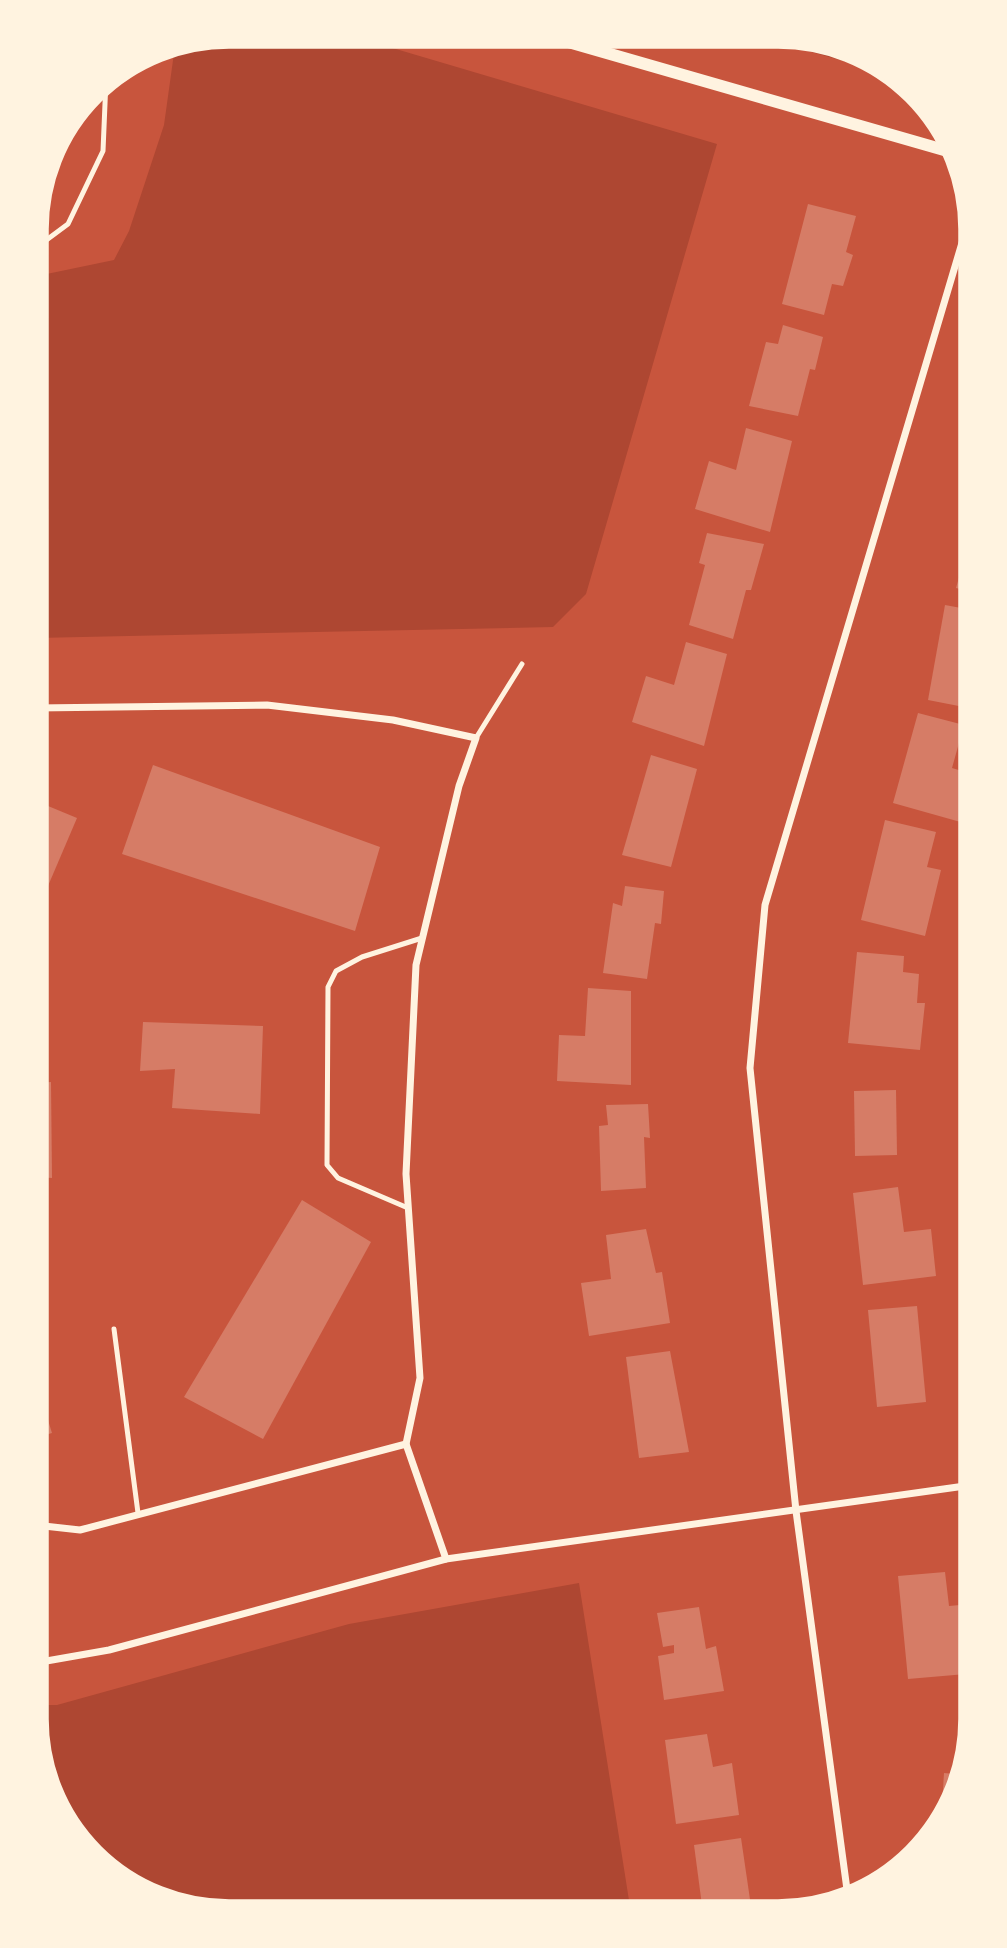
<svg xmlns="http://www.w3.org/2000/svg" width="1007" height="1948" font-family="'Nunito Sans',sans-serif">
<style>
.green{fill:#ae4732}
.building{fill:#d67c66}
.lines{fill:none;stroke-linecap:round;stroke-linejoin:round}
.service{stroke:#fff3e0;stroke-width:5}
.minor{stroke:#fff3e0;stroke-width:7}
.tertiary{stroke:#fff3e0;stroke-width:12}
.rim{fill:none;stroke:#fff3e0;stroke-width:3.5}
</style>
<rect width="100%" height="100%" fill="#c8553d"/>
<g class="green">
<path d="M230 35 352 36 717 144 586 594 553 627 36 638 37 276 114 260 129 231 164 125 175 46Z"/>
<path d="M762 38 815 39 886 73Z"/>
<path d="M579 1583 631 1913 204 1911 102 1865 45 1780 35 1718V1705H57L349 1624Z"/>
</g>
<g class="building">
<path d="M808 204 856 216 846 252 853 255 843 286 832 284 824 315 782 304Z"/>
<path d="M783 325 823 337 815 370 810 369 798 416 749 406 766 342 778 344Z"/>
<path d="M746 428 792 441 770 532 695 509 709 461 736 470Z"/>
<path d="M707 533 764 544 751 590H746L733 639 689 625 705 565 699 563Z"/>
<path d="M971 535H972V592L956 588Z"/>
<path d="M945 605 972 610V690L969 708 928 700Z"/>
<path d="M686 642 727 654 704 746 632 722 646 676 674 685Z"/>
<path d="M918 713 964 725 952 768 972 774V793L964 823 893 803Z"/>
<path d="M651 755 697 769 671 867 622 855Z"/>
<path d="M153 765 380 847 355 931 122 854Z"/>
<path d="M36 801 77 818 36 914Z"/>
<path d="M885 820 936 832 927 867 941 870 925 936 861 920Z"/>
<path d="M625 886 664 891 661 924 655 923 647 979 603 973 613 903 622 906Z"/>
<path d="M857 952 904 956 903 972 919 974 917 1003H925L920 1050 848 1043Z"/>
<path d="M588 988 631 991V1085L557 1081 559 1035 585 1036Z"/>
<path d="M143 1022 263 1026 260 1114 172 1108 175 1069 140 1071Z"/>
<path d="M51 1082 52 1178 36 1177V1083Z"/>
<path d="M896 1090 897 1155 855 1156 854 1091Z"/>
<path d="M648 1104 650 1138 644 1137 646 1188 601 1191 599 1126 608 1125 606 1105Z"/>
<path d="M898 1187 904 1232 931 1229 936 1276 863 1285 853 1193Z"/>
<path d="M302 1200 371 1242 263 1439 184 1397Z"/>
<path d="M646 1229 656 1273 662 1272 670 1323 589 1336 581 1283 611 1279 606 1235Z"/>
<path d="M917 1306 926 1402 877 1407 868 1310Z"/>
<path d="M670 1351 689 1452 639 1458 626 1357Z"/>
<path d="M36 1382 52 1433 35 1438V1383Z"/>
<path d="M945 1572 949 1606 960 1605 966 1674 908 1679 898 1576Z"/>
<path d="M699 1607 706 1649 716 1646 724 1691 664 1700 658 1656 674 1653V1645L663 1647 657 1613Z"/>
<path d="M707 1734 713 1767 732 1763 739 1815 676 1824 665 1740Z"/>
<path d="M944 1773 955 1774 943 1807H942Z"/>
<path d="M741 1838 752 1913H703L694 1845Z"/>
</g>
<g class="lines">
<g class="service">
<path d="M37 247 68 224 103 151 106 80"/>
<path d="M476 738 522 664"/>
<path d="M408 1208 338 1178 327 1165 328 987 336 971 362 957 422 938"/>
<path d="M114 1329 138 1513"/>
</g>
<g class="minor">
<path d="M36 708 267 705 393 720 476 738 459 786 416 965 406 1174 420 1378 406 1444 446 1559"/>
<path d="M35 1525 80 1530 406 1444"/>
<path d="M35 1663 109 1650 446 1559 972 1485"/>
<path d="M848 1897 796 1511 750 1068 765 905 970 216"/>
</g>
<path class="tertiary" d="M551 37 951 152"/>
</g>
<path d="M0 0H1007V1948H0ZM229 47H778A182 182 0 0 1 960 229V1719A182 182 0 0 1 778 1901H229A182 182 0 0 1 47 1719V229A182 182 0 0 1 229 47Z" fill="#fff3e0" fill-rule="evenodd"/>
<path class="rim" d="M229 47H778A182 182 0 0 1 960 229V1719A182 182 0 0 1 778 1901H229A182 182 0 0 1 47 1719V229A182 182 0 0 1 229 47Z"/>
</svg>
